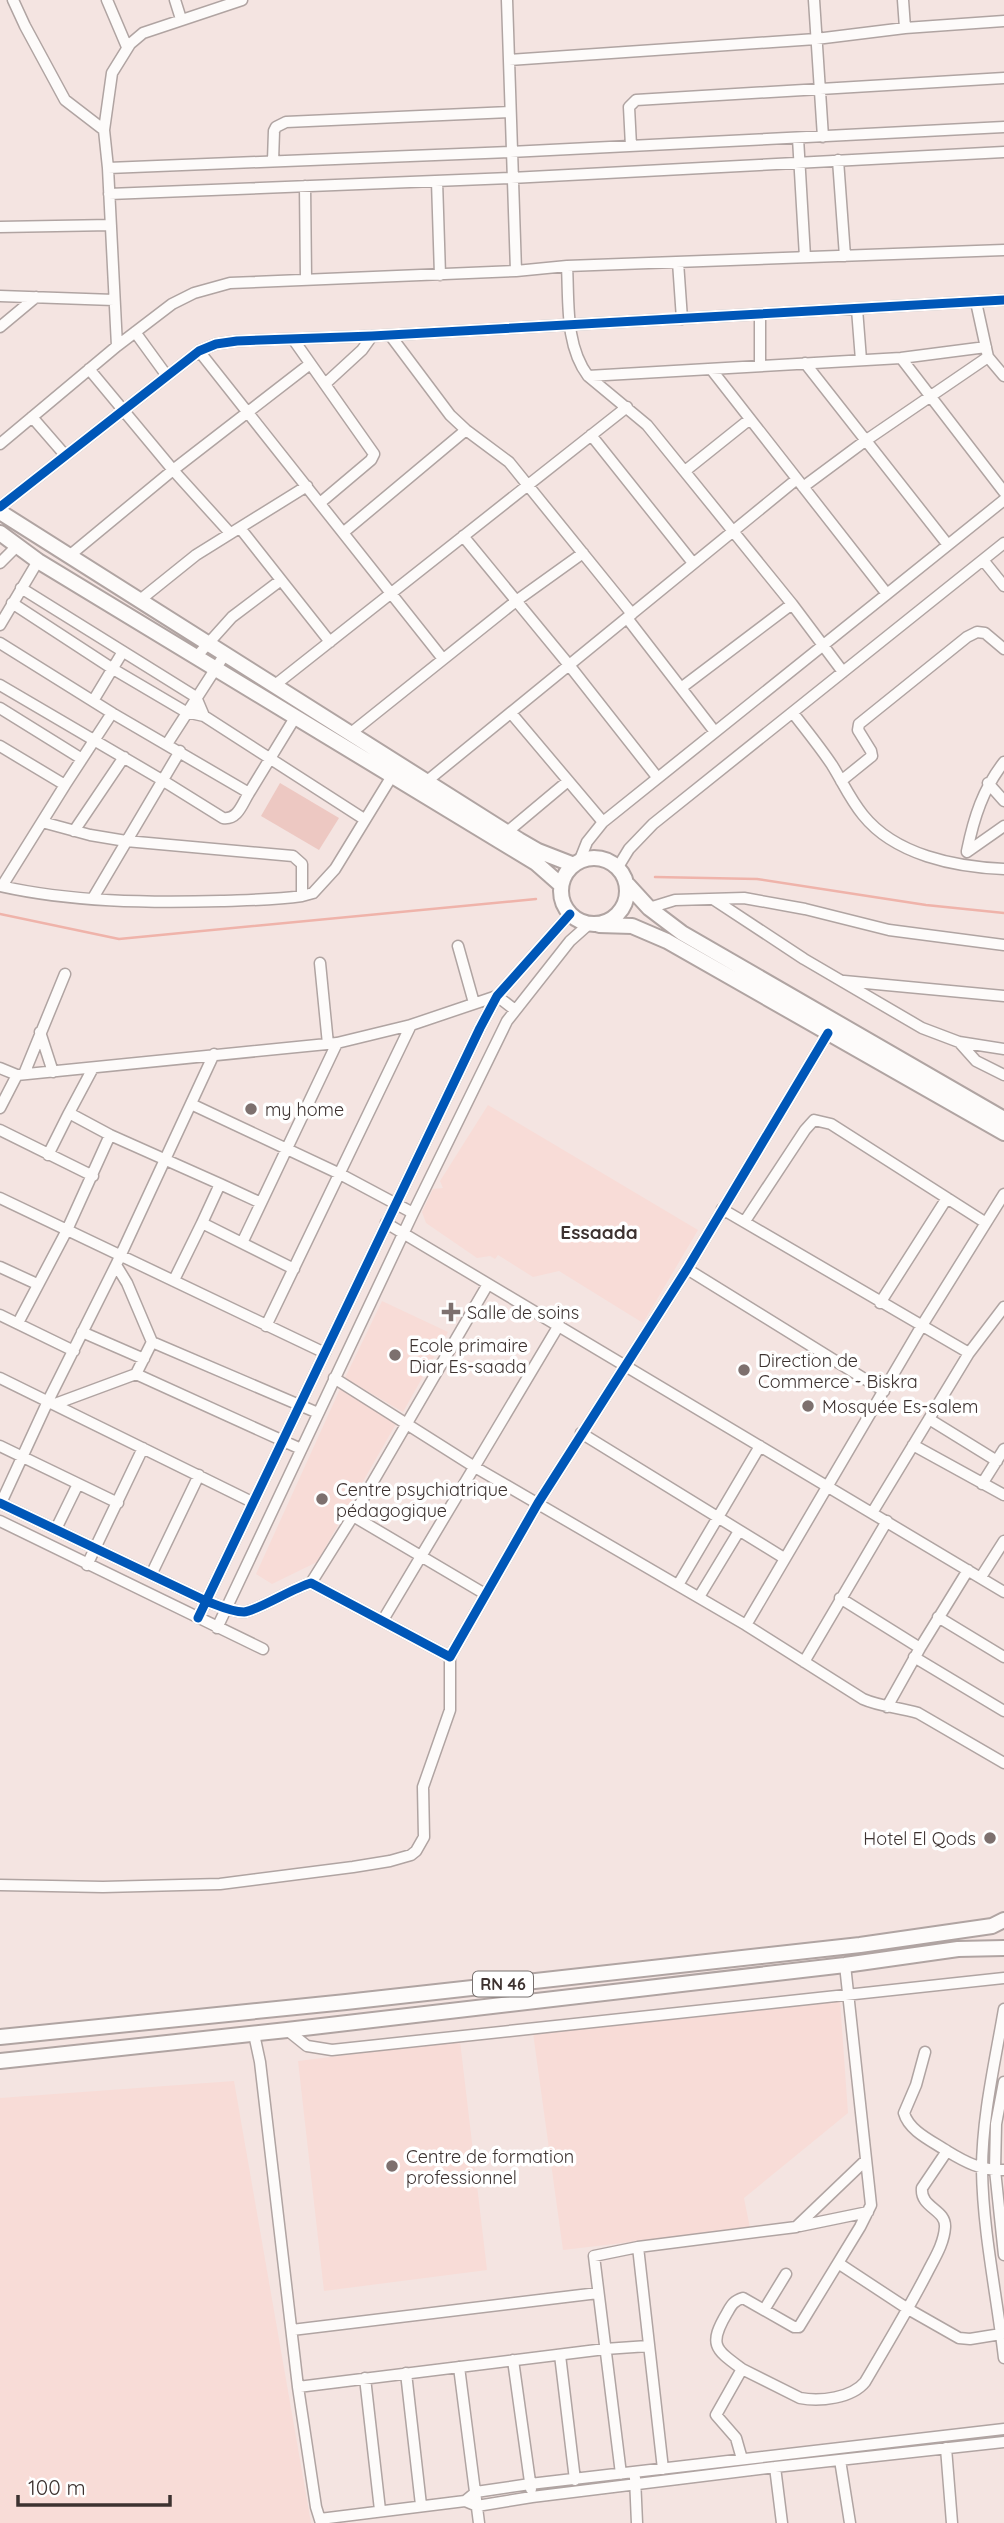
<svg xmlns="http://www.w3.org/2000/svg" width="1004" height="2523" viewBox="0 0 1004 2523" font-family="Quicksand,sans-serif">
	<rect width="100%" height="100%" fill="#f4e4e1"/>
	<path fill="#f8dcd7" d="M488,1105L698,1230L643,1323L559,1271L533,1277L498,1255L495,1259L490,1256L477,1258L426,1223L422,1212L433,1189L443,1188L440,1181Z
		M382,1301L448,1332L403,1412L345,1378Z
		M340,1389L397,1422L317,1562L272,1584L256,1574Z
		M840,2001L848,2113L744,2198L750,2228L563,2250L533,2033Z
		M460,2041L487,2270L324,2291L298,2061Z
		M234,2081L311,2523H0V2098Z"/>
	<path fill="#edc8c2" d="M280,783L339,818L319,850L261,816Z"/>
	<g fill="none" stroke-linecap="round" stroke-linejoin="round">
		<path stroke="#efb3aa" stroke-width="2.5" d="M655,877L757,879L926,905L1004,913
			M0,914L119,939L536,899"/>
		<defs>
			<path id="street" d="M13,0L25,26L65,100L104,130
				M107,0L127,47
				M175,0L181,19
				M507,0L516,271
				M814,0L823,137
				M903,0L905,28
				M509,60L816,39L905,28L1004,21
				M798,138L805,257
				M631,146L629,107L636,100L1004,78
				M838,160L845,256
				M273,161L274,131L276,127L286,122L510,112
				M108,168L510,152L1004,127
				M437,181L440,275
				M305,186L306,279
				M109,194L511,178L1004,152
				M0,227L111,225
				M678,262L682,319
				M567,266C569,303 565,345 588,376L647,425L792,604L843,672
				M0,296L114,300
				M857,309L861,360
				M760,314V365
				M0,327L36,297
				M135,332L167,376
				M390,335L450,415L466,430L509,462L632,614
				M293,339L374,454L371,460L320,503
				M117,346L108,168L104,130L112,73L130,44L143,33L242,0
				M199,351L443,659
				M988,357L1004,376
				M901,358L1004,492
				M805,363L948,545
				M89,369L173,470L230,533
				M711,369L887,594
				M588,376L901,358L986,347
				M325,384L362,350L372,336
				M32,417L65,455
				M591,435L693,563
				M0,444L117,346L172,304L194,293L230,283L516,271L567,266L1004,250
				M685,471L750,419
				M803,487L865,441L988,357L976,302
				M0,507L199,351L216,344L237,341L372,336L1004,300
				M240,528L330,642
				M344,532L466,430
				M463,536L569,665L657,777
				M69,556L173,470L310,364
				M983,560L1004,586
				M0,563L17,546
				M21,588L196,697L204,716
				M140,600L196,555L307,486
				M12,603L113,669L186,712L204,716L364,819
				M627,618L681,688L792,604
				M0,625L38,561
				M0,643L112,713L249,793L296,716
				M197,656L232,617L281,580
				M0,685L162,780L223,818C238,820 242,804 249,793
				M275,685L627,407
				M681,688L715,732
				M93,701L122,653
				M0,708L82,759
				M511,713L603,822
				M793,713C806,730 820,747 832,765C842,781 850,799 863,815C895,855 955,867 1004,869
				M351,733L516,601L583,553
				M167,744L225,654
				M0,746L65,785L112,713
				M427,781L797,479
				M841,781L872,756L871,751L858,730L859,724L967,637L977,632L985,633L1004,649
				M988,783L1004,801
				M42,822L90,835L126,841L293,856L302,864V896
				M74,831L124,757
				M506,833L568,781
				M967,851C974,817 983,789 1004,762
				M967,852L1004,826
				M579,862L587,842L603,822L1004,500
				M618,867L629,849L653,824L1004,543
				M0,886C71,902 148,903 221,901C248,900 275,900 302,896L313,893L335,869L395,771
				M2,886L65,785
				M93,898L180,751
				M713,899L804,959L922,1028L959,1042L1004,1049
				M649,908L675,900L744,898L805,909L889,930L1004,945
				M458,946L474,1003
				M320,963L328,1044
				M844,981L1004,996
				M40,1032L53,1072
				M959,1042L976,1061L1004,1075
				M0,1068L17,1075L337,1043L411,1025L497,996L515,1010
				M93,1068L69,1113L110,1135L220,1184
				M24,1074L65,974
				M191,1104L340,1174L413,1213
				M0,1108L17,1075
				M0,1130L93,1176
				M48,1155L69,1113
				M0,1198L325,1353
				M261,1203L220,1184L202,1223L294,1269
				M722,1209L969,1353
				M745,1221L805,1130L814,1120L831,1124L986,1223
				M386,1223L1004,1592
				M242,1243L337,1043
				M116,1265L127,1283L152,1342L318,1413
				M0,1267L37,1284
				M687,1269L884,1391
				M174,1280L202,1223
				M880,1303L947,1198
				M0,1315L74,1351
				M18,1323L67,1230L110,1135
				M266,1326L411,1025
				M82,1332L144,1359
				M136,1374L152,1342
				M0,1378L252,1502
				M334,1378L473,1466L746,1625L863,1699C881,1707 899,1707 918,1713L1004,1763
				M55,1404L136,1374L301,1449
				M929,1419L997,1461
				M581,1433L784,1558
				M913,1445L1004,1495
				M0,1446L118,1503
				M982,1484L1004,1449
				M0,1503L206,1601C217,1605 231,1612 244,1612C257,1611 293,1588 311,1583L450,1657L538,1503L687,1269L828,1033
				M1,1503L48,1401L116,1265L214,1054
				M872,1513L969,1353L1004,1307
				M353,1516L485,1594
				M0,1521L263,1649
				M56,1529L78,1484
				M87,1565L143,1448
				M151,1575L199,1475
				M981,1577L1004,1541
				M311,1583L353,1516L488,1284
				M678,1585L760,1446
				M699,1597L739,1531
				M840,1598L920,1648
				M938,1617L1004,1657
				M198,1618L480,1028L497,996L570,914
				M383,1620L559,1325
				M746,1625L921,1327L1004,1194
				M217,1628L413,1213L507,1021L570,941L588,925
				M914,1657L1004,1711
				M804,1662L887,1521
				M887,1707L920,1648L968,1570
				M0,1885L103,1887L220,1884L353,1867L390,1861L411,1855L416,1851L424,1837L423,1787L450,1710V1657
				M1004,2009C995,2062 982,2117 982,2170C983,2233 997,2296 1004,2358
				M287,2030L307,2046L332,2050L1004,1978
				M254,2034L260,2062L298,2387L316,2507L321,2523
				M1004,2082L996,2124L995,2170L1004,2255
				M947,2151C965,2162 982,2171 1004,2170
				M800,2226L868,2212
				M638,2247L663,2469
				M838,2263L908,2309L959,2338L970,2339L1001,2334
				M764,2310L786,2274
				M292,2330L598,2293
				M560,2355L575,2480
				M513,2360L531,2489
				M459,2367L479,2523
				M742,2369L800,2398C820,2402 852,2398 865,2382C886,2346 908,2310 927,2273C934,2259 944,2244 945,2227C946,2209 920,2208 922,2188L947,2151C932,2141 909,2131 904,2113L916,2085L925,2052
				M406,2373L421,2505
				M365,2378L380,2510
				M298,2387L605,2349L648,2346
				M946,2448L952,2523
				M742,2459L736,2438L716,2415L742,2369C715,2349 708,2345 727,2313C731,2306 733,2301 743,2298L794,2327H799L860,2227L871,2205L845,1965
				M840,2460L850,2523
				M775,2467L782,2523
				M621,2474L594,2256L638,2247L796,2227L866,2160
				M635,2478L637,2523
				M465,2501L476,2492L530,2484L1004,2429
				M320,2519L465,2501L477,2506L532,2497L775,2467L1004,2442"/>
			<path id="secondary" d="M0,512L519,840L538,851L574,865
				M0,533L38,561L536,863L561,885
				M561 891a33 33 0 1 1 66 0a33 33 0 1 1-66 0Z
				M628,885L649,908L682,933L1004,1119
				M599,925L632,926L667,941L1004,1133"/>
			<path id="primary" d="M0,2037L346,2002L860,1945L992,1926L1004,1920
				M0,2061L287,2030L845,1965L958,1949L1004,1948"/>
		</defs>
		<use href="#street" stroke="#b0a4a2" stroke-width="13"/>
		<use href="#secondary" stroke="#b0a4a2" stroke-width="18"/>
		<use href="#primary" stroke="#b0a4a2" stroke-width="18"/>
		<use href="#street" stroke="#fdfbfa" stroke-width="10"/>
		<use href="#secondary" stroke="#fdfbfa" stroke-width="14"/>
		<use href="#primary" stroke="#fdfbfa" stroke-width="14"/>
		<defs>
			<path id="cycleway" d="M0,507L199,351L216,344L237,341L372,336L1004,300
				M0,1503L206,1601C217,1605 231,1612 244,1612C257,1611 293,1588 311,1583L450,1657L538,1503L687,1269L828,1033
				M198,1618L480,1028L497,996L570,914"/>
		</defs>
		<use href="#cycleway" stroke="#fff" stroke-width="13"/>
		<use href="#cycleway" stroke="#0057b8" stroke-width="9"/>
	</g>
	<g fill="#7d706e" stroke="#fff" stroke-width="2.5">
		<circle cx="251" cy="1109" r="7"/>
		<path d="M447.5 1301.5h7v7h7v7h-7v7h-7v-7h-7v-7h7z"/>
		<circle cx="395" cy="1355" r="7"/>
		<circle cx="744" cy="1370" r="7"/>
		<circle cx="808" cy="1406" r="7"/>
		<circle cx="322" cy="1499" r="7"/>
		<circle cx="990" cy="1838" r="7"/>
		<circle cx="392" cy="2166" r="7"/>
	</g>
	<g text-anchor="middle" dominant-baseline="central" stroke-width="7" stroke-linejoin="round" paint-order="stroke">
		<rect fill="#fff" stroke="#77706e" stroke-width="2" x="473" y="1971.5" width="60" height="25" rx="5"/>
		<g font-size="16" font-weight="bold" fill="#3d3230">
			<text x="503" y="1984">RN 46</text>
		</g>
		<g font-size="18" fill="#3d3230" stroke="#fff" text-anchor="start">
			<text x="265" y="1109">my home</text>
			<text x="467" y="1312">Salle de soins</text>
			<text x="409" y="1345">Ecole primaire<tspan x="409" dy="21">Diar Es-saada</tspan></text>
			<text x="758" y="1360">Direction de<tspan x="758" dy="21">Commerce - Biskra</tspan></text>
			<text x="822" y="1406">Mosquée Es-salem</text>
			<text x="336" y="1489">Centre psychiatrique<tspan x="336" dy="21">pédagogique</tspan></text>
			<text x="976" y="1838" text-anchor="end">Hotel El Qods</text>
			<text x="406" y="2156">Centre de formation<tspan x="406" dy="21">professionnel</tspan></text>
		</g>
		<g font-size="19" font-weight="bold" fill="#3d3230" stroke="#fff">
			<text x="599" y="1232">Essaada</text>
		</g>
	</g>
	<path d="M18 2495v10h152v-10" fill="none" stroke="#3d3230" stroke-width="3.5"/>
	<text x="28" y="2495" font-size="21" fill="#3d3230" stroke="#ffffff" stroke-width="5" paint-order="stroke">100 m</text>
</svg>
